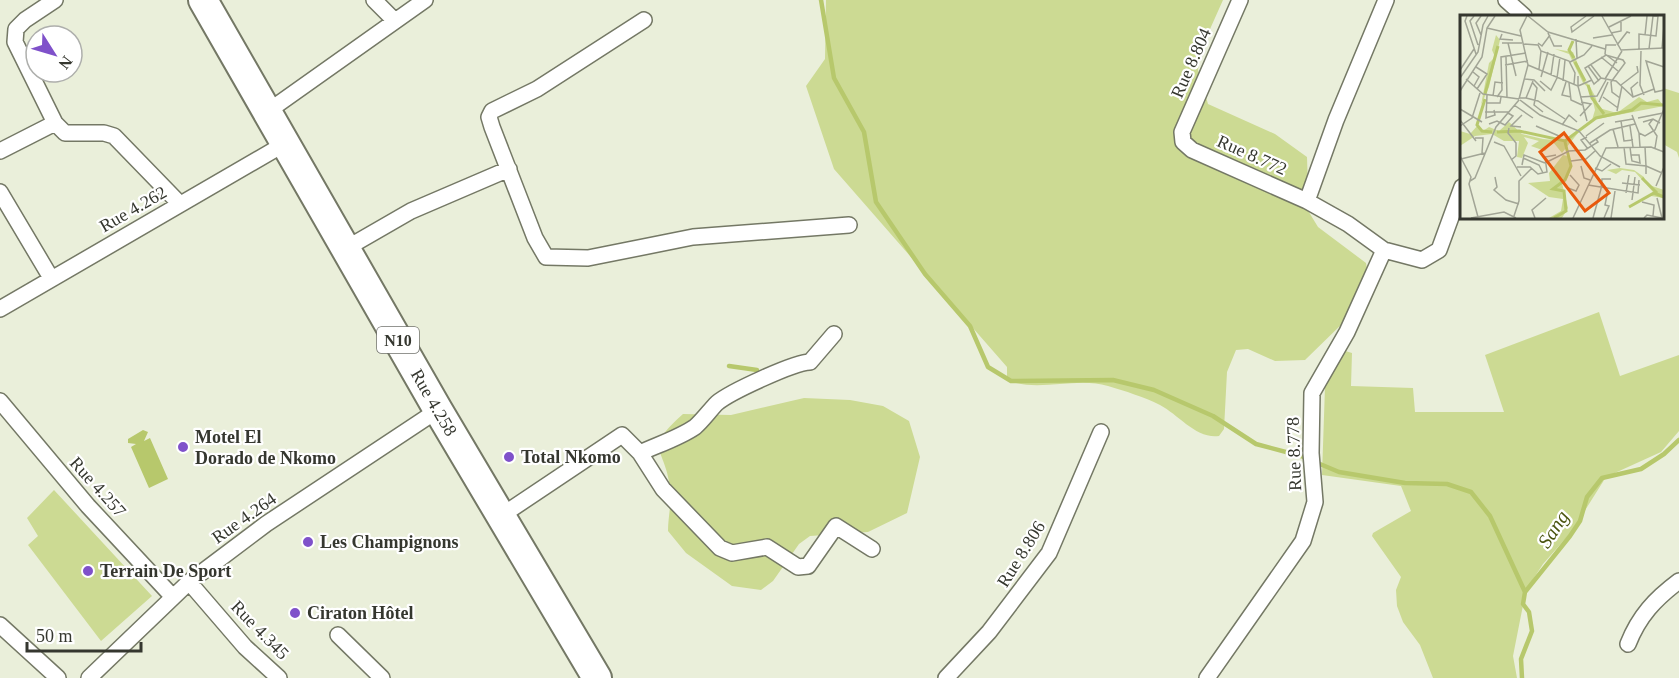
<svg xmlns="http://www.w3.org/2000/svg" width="1679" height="678" viewBox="0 0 1679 678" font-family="Georgia,serif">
	<rect width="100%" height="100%" fill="#eaefda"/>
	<path fill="#ccda93" d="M826,0H1223L1202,47L1198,70L1208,104L1275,134L1307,157L1308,188L1304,204L1318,227L1366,263L1369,281L1345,321L1305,360L1275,361L1248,349L1236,350L1227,372L1224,429L1219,436C1196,439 1179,415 1160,405C1144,397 1125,391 1108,386C1076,376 1038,393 1007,380V367L834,169L806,86L825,59Z
		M1663,88L1679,93V158L1677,152L1663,144Z
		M1599,312L1620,376L1679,355V431L1661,452L1606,477L1572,531L1543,564L1526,590L1513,656L1517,678H1433L1420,645L1403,622L1397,606L1396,590L1401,577L1372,536L1373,533L1411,511L1401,486L1322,475L1325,387L1342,350L1352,353L1351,386L1413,388L1415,412H1504L1485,355Z
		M804,398L850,400L883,406L909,421L920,457L907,513L868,532L810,536L799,544L773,581L761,590L732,586L686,553L668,531C668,517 672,502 670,488C665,445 642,451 683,414L731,415Z
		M54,490L152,596L101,641L28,545L38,536L27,518Z"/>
	<path fill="#b7c86c" d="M143,430L148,432L144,441L150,438L168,479L149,488L131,447L136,444L128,443V439Z"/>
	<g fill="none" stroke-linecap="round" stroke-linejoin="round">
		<path stroke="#b7c86c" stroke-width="4.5" d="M821,0L834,78L864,132L876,202L925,274L970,326L988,367L1011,381L1113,380L1154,390L1213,416L1256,444L1301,456L1339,472L1405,483L1447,484L1471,492L1490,516L1525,592
			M729,366L757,370
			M1522,678L1521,659L1532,631L1529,612L1523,604L1525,592L1570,536L1580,521L1587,497L1602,478L1641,469L1664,454L1679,440"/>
		<defs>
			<path id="street" d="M55,0L25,20L16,29L15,42L55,123L65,133H104L114,136L180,204
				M374,0L395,21
				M1240,0L1182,132L1183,142L1192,150L1307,201
				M1506,0L1524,16
				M644,20L537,89L492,111L489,117L492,127L535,238L546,257L588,258L693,237L849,225
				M267,112L425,0
				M0,151L55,123
				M0,192L51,278
				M345,249L411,211L509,169
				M1384,250L1422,260L1439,250L1462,187
				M0,309L286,143
				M0,401L88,506L172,596
				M640,453C657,445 679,438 695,427C703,420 710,410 717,403C730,392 795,362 810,362L834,334
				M501,516L622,435L640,453L663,489L720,548L732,553L767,547L798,567L808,566L836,526L872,549
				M189,582L245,647L279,678
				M0,625L58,678
				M338,635L382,678
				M1628,644C1639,616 1655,599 1679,581
				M89,678L189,582L266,524L438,410
				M946,678L989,632L1049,553L1101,432
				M1207,678L1303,541L1315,502L1311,453L1312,393L1347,332L1384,250L1348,224L1307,201L1336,120L1386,0"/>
			<g id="highway">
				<path id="s1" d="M203,0L438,410L597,678"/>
			</g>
		</defs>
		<use href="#street" stroke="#747865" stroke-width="18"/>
		<use href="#highway" stroke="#747865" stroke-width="32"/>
		<use href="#street" stroke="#fff" stroke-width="15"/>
		<use href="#highway" stroke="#fff" stroke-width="28"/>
	</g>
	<g fill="#7f51ca" stroke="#fff" stroke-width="2">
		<circle cx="183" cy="447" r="6"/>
		<circle cx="509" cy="457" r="6"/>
		<circle cx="308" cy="542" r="6"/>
		<circle cx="88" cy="571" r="6"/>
		<circle cx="295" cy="613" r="6"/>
	</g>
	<g text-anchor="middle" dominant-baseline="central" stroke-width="4.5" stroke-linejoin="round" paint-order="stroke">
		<rect fill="#fff" stroke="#72736d" stroke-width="1.5" x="377" y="327" width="42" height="26" rx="4.5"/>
		<g font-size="16" font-weight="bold" fill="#35372f">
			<text x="398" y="340">N10</text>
		</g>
		<g font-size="18" fill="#35372f" stroke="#fff">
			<text transform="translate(1191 63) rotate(-66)">Rue 8.804</text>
			<text transform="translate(1252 155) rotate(24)">Rue 8.772</text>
			<text transform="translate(133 209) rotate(-30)">Rue 4.262</text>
			<text stroke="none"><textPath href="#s1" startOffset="464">Rue 4.258</textPath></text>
			<text transform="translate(1294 454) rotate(-92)">Rue 8.778</text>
			<text transform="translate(98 487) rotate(48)">Rue 4.257</text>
			<text transform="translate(244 518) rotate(-35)">Rue 4.264</text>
			<text transform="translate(1021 554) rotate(-58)">Rue 8.806</text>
			<text transform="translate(260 630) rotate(46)">Rue 4.345</text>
		</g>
		<g font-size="18" font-weight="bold" fill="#35372f" stroke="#fff" text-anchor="start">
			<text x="195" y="437">Motel El<tspan x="195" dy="21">Dorado de Nkomo</tspan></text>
			<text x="521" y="457">Total Nkomo</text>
			<text x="320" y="542">Les Champignons</text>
			<text x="100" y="571">Terrain De Sport</text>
			<text x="307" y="613">Ciraton Hôtel</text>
		</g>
		<g font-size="20" font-style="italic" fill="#4a540f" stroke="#fff">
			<text transform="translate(1553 529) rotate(-57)">Sang</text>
		</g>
	</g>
	<g transform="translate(1460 15)">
		<rect width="204" height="204" fill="#eaefda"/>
		<path d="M36,20L40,25L29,72L21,90L29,48L35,42L32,35ZM95,34L113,37L124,65L129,70L135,81L139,93L157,98L179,82L187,87L198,84L204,91L132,105L135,95L130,74L123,68L109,39ZM49,107L62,119L83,124L105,126L118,118L102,138L93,127L85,136L71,131L79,126L64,122L68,128L62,143L57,142L59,126H44L32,119L15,121L0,131V116L10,119L18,110L23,116L29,112L39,116ZM103,140L108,141L111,150L108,162L102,168L108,193L102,203H89L101,196L103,184L89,182L68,168L90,166L89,158ZM160,153L174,155L184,162L186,169L204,175V183L191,181L193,177L175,157L162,155L156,159L147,155Z" fill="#ccda93"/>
		<path fill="none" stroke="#b7c86c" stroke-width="3" d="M113,26L109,35L114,43M115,47L125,66M128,70L132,83L144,99M25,79L38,31M25,84L17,110L22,116L32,117M37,117L59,116L105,126L136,103L172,95L181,88L203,90M182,163L197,178M169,192L194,178L204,182M94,203L106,196L104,176L93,174L105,165L111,151L105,127"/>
		<path fill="none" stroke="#a2a596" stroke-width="1.5" d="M7,1L5,6L16,39M14,1L10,6L18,30M68,1L88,17L145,34M126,1L111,12L112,17L134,1M142,1L161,35L204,33M149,12L171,1M27,13L61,21M88,18L94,31H102M151,18L161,16V7M42,19L40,24L53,25M21,20L16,8L21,1M185,20L187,1M133,23L152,20M116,24L117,43M42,28H62M48,28L56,61M78,28L82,31L90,20M63,29L78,30L81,36L109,46L115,58L114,69M156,30H146L145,39L157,48M157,30L167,17L170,18M202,33L204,11M189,34L193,1M179,35V19L196,21L198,1H193M181,36L180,70L184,80M46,42L47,83M141,42L158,56M110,47L124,40L132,31M45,50L68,46M68,50L118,71L127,106M131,50L141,63L156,66L173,82M128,51L139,66M16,52L27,59L17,74M204,52L186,46L195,77L204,75M79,54L81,36M0,55L14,34M13,57L19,62L14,71M91,60L94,39M118,61V71L132,65M81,62L88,37M0,63L18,37L23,10L28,1M97,63L100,42M141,63L134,69L125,53L146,40L163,45L165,48L151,67L152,77L160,83M6,64L23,79L59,84M65,64L74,65L85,76M145,64L162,36M80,66L91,75L97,63M103,66L105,45M72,67L77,73L74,90L83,97M106,67L102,80L111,82M178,67L171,73L173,82L194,74M109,68L111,85L122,90M161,70L178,57L177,51M0,76L22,42L27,13L35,1M27,80L26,103L35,100L34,95M33,81L35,67L43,68M37,82L42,75L41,42L66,38M120,82L137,81L146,65M143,82L158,93M60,83H66L73,66M66,83L78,86L105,104M59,84L68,50L60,15L67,1M60,85L80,100L119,116L140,141L160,152M139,87L148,67M26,88H40L41,82M54,90L73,103M0,94L22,107M157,96L162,71M25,97H49M172,100L179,118M120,101L131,89L121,87M178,103L203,98M193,104L189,109L197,121L195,133M0,105L16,126M161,106L164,126L173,125M155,107L173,104M183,107L193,104L200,108M29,109L37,106L45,110L53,101L48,98M102,110L109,100L117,107M0,111L12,103L20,78M76,111L99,121M170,111L173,132M61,112L51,111L62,100M49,113L48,118L56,128V141L51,145M153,114L158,132M126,121L144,108M127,122L121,125L128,134M15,123H23L22,138M34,127L44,131L61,161M130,128L150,115L175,109M164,132L166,149L186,151V159M170,132L171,140L172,146L180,148L179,140H171M180,132L179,118L185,121L195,115L204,94M185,132L186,151L202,158M0,141L11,162L9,169L18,202M63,143L79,150L83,158M1,144L25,138M111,146L126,144L135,136M85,148L109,136L125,135L138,127L136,124M62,150L64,140L85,148M121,151L124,163L130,165M57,152H70L78,159L87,157L85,142L96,140M135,153L142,156L151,149M35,162L37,172L34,175L46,185L59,189M10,166L15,163L36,112L59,85M162,168L180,170M128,170L178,178L179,165M196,171L204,152M108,173L116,176L119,170L110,160M141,174L142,164H151M166,178L169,160M197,183L202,203M172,185L175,162M182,187L194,190L193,201M54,201L59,186V166L72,153M11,203L44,197L56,203M75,203L72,195L86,183M113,203L146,133L191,132L204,137M133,203L141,174M144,203L149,191L145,190L148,175M151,203L155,176M184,203L187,200L202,203"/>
		<path fill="#e8590c" fill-opacity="0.15" stroke="#e8590c" stroke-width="3" d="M104,118L149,178L125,196L80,137Z"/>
		<rect width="204" height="204" fill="none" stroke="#35372f" stroke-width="3"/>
	</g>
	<g transform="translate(54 54) rotate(127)"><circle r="28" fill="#ffffff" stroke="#aeafac" stroke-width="1.5"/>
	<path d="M0-4.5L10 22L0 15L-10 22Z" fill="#7f51ca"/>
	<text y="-9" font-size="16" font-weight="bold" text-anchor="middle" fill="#35372f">N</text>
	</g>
	<path d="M27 642v9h114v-9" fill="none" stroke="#35372f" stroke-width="3"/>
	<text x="36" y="642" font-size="18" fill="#35372f" stroke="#ffffff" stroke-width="4.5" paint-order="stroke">50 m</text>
</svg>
